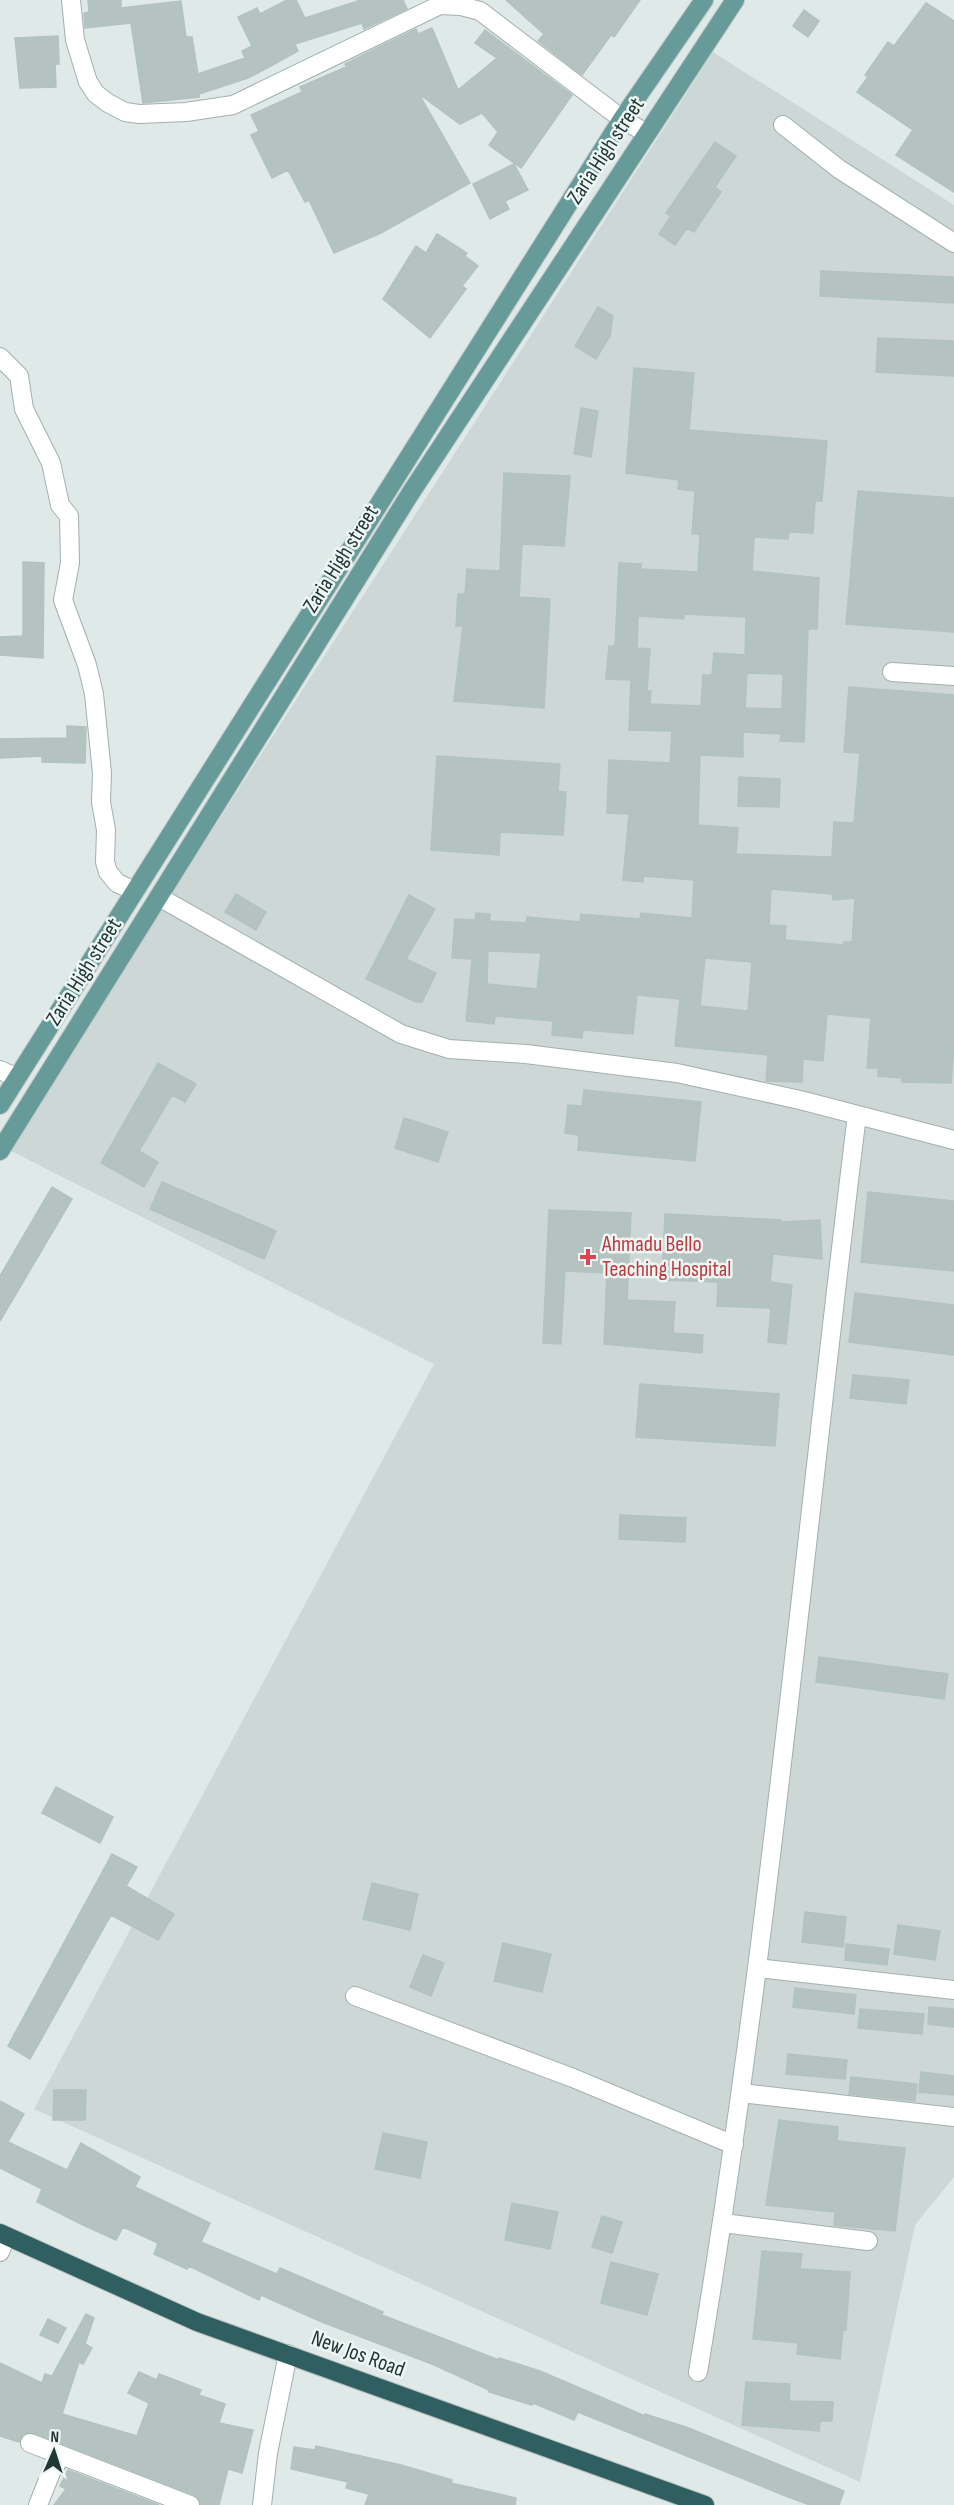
<svg xmlns="http://www.w3.org/2000/svg" width="954" height="2505" viewBox="0 0 954 2505" font-family="'Sofia Sans Condensed',sans-serif">
	<rect width="100%" height="100%" fill="#dfe9e7"/>
	<path fill="#cdd8d6" d="M713,52L954,205V2177L915,2225L860,2482L34,2109L434,1364L7,1149Z"/>
	<path fill="#b4c3c0" stroke="#b2c2bf" stroke-width="1.5" fill-rule="evenodd" d="M88,0H121V8L181,1L186,37H192L198,74L245,58L242,51L252,46L238,17L257,8L260,14L287,0H296L305,18L361,0H403L407,9L364,29L362,23L295,44L298,51L269,67L248,78L199,94V97L143,103L131,23L85,28L84,13L89,12Z
		M506,0H640L614,37L611,35L582,75L538,41L544,34Z
		M926,3L954,21V192L896,155L913,130L857,92L868,77L865,75L888,42L894,46Z
		M804,10L819,21L808,37L793,26Z
		M432,28L458,90L497,58L475,43L485,30L572,95L521,168L489,145L498,132L482,113L460,124L419,94L470,183L381,233L334,253L309,200L305,202L288,170L272,178L251,135L259,131L251,115L302,92L300,87L346,67L345,64L373,50L416,29L418,34Z
		M58,36L59,64H55L56,87L20,88L15,38Z
		M715,142L736,156L715,187L721,192L694,232L687,228L675,245L659,234L671,216L666,213Z
		M514,164L528,190L505,201L509,209L490,219L473,184Z
		M437,234L467,253L465,256L478,266L462,286L466,289L430,338L383,299L416,246L426,253Z
		M821,271L954,277V303L820,296Z
		M598,307L613,316L610,336L596,359L575,346Z
		M878,338L954,341V376L876,372Z
		M634,368L694,373L689,430L827,441L822,501H815L813,533L789,532L788,539L754,537L752,571L819,578L817,629H808L804,742L780,741L781,734L743,732V757L700,755L698,825L738,828L736,854L832,857L834,822L854,823L860,753L844,752L849,687L954,695V1044L951,1083L902,1082V1078L878,1076V1068H867L871,1018L827,1014L823,1061L803,1059L802,1082L766,1081L768,1055L675,1046L680,999L637,995L633,1034L583,1030L582,1038L552,1035L553,1021L495,1016L494,1024L466,1021L472,959L452,958L455,919L475,920L476,913L490,914V921L526,923L527,917L580,922L581,914L640,919L641,913L692,918L694,880L643,876V882L623,880L629,814L607,813L609,760L670,763L672,731L629,730L631,680L606,679L609,646H615L619,563L641,564V569L698,572L700,534H692L695,491L678,489L679,480L626,473ZM684,614L746,617L745,655L714,653L712,675H703L701,706L650,704L651,691H647L650,649L637,648L638,616L684,619ZM747,673L783,674L782,709L745,708ZM771,889L832,894L833,900L855,898L852,942H844V945L785,940L786,926L769,925ZM488,951L541,953L537,989L487,984ZM705,958L752,962L748,1011L700,1006Z
		M581,408L598,411L591,457L574,454Z
		M504,473L570,476L564,546L522,544L519,597L550,599L544,708L454,701L463,626H456L458,594H465L467,569L500,571Z
		M858,491L954,498V632L846,624Z
		M23,562L44,563L43,658L0,655V637L23,636Z
		M67,726L86,727L85,763L42,762V756L0,758V739L67,738Z
		M437,756L560,764L558,791L566,792L563,835L500,832L499,855L431,850Z
		M739,777L780,779L779,807L738,806Z
		M236,894L266,912L256,930L225,912Z
		M409,895L435,909L406,959L436,973L422,1002H416L366,979Z
		M158,1063L196,1084L185,1102L172,1095L139,1151L158,1162L144,1187L101,1163Z
		M584,1090L701,1102L695,1161L578,1150L579,1135L565,1133L568,1105L582,1106Z
		M404,1118L448,1132L438,1162L395,1148Z
		M162,1182L276,1231L264,1259L150,1209Z
		M52,1187L72,1199L0,1321V1276Z
		M868,1192L954,1201V1271L861,1262Z
		M549,1210L631,1213L627,1300L675,1302L673,1333L703,1335L702,1353L604,1344L607,1273L565,1271L561,1344L543,1343Z
		M665,1214L781,1220V1222L820,1220L822,1259L773,1254L770,1282L792,1285L786,1344L768,1342L771,1308L717,1306L718,1282L662,1280Z
		M855,1293L954,1305V1355L849,1342Z
		M853,1375L909,1380L906,1404L850,1398Z
		M640,1384L779,1394L775,1446L636,1437Z
		M620,1515L686,1518L685,1542L619,1539Z
		M819,1657L948,1674L944,1699L816,1682Z
		M56,1787L113,1817L100,1843L42,1813Z
		M112,1854L137,1867L126,1886L174,1914L158,1940L111,1915L30,2059L8,2046Z
		M372,1883L418,1894L410,1930L363,1919Z
		M805,1912L846,1917L843,1947L802,1942Z
		M898,1925L940,1931L935,1960L894,1954Z
		M503,1943L551,1954L542,1992L494,1981Z
		M846,1944L889,1949L887,1965L845,1960Z
		M423,1955L444,1963L431,1996L410,1987Z
		M795,1988L856,1995L854,2014L793,2007Z
		M929,2007L954,2009V2027L928,2024Z
		M860,2009L924,2014L922,2034L858,2028Z
		M788,2054L847,2060L845,2079L786,2074Z
		M921,2072L954,2076V2095L919,2092Z
		M851,2077L917,2084L915,2101L849,2094Z
		M54,2090H86L85,2120H53Z
		M0,2101L24,2114L8,2142L67,2170L81,2143L140,2177L135,2187L210,2223L201,2242L277,2274L280,2268L383,2312L382,2315L499,2360V2358L540,2371L645,2416V2414L686,2427L844,2491L839,2505H810L788,2497L578,2412L574,2420L533,2403L532,2405L489,2392V2390L432,2364L322,2322L261,2295L259,2300L189,2266L187,2269L154,2254L158,2243L123,2227L116,2240L81,2224L37,2202L42,2189L0,2168Z
		M779,2120L838,2127L837,2141L905,2148L895,2231L834,2225L835,2212L766,2205Z
		M383,2133L427,2142L420,2178L375,2169Z
		M512,2203L558,2212L550,2249L505,2240Z
		M602,2216L622,2222L612,2253L592,2247Z
		M762,2251L802,2254L800,2269L850,2272L846,2330L843,2329L840,2359L797,2354L798,2343L753,2339Z
		M611,2262L658,2274L647,2315L601,2303Z
		M86,2314L94,2318L85,2344L92,2348L83,2364L79,2362L62,2414L137,2436L149,2403L128,2393L139,2372L157,2380L159,2374L201,2390L199,2395L225,2404L219,2423L253,2430L242,2473L228,2469L219,2505H201L194,2495L34,2433L23,2434L19,2442L0,2436V2363L42,2383L45,2374L52,2376Z
		M48,2319L66,2328L58,2343L40,2335Z
		M746,2382L790,2384L789,2401L833,2402L832,2421H820L819,2431L742,2425Z
		M316,2446L401,2465L452,2480L451,2483L516,2498L515,2505H365L369,2494L346,2488L348,2482L291,2469L294,2447L315,2450Z
		M68,2470L159,2505H54L66,2489L60,2486Z"/>
	<g fill="none" stroke-linecap="round" stroke-linejoin="round">
		<defs>
			<path id="minor" d="M71,0L75,40L88,82L96,94L108,103L125,112L139,114L186,112L233,105L440,5L461,6L480,11L622,119L646,133
				M783,125L839,169L954,243
				M0,357L19,376L24,409L51,463L60,505L69,516L70,563L63,600L87,665L94,694L102,773L101,802L106,830L105,862L108,872L117,883L135,891
				M892,672L954,676
				M159,897L401,1034L449,1049L526,1054L677,1073L800,1100L954,1140
				M0,1070L17,1078
				M758,1968L954,1990
				M355,1996L573,2078L734,2145
				M741,2093L954,2117
				M723,2223L868,2241
				M0,2252L6,2237
				M698,2372C768,1955 805,1534 857,1115
				M30,2443L190,2505
				M38,2505L52,2470L61,2457
				M262,2505L268,2453L288,2354"/>
			<path id="major" d="M0,1105L622,119L704,0
				M0,1151L410,494L735,0"/>
			<path id="highway" d="M0,2233L197,2322L705,2505"/>
		</defs>
		<use href="#minor" stroke="#a2b0ae" stroke-width="20"/>
		<use href="#major" stroke="#bcc3c3" stroke-width="20"/>
		<use href="#highway" stroke="#bcc3c3" stroke-width="20"/>
		<use href="#minor" stroke="#fff" stroke-width="18"/>
		<use href="#major" stroke="#669b9a" stroke-width="18"/>
		<use href="#highway" stroke="#2f5f61" stroke-width="18"/>
	</g>
	<path fill="#e0444e" stroke="#eef6f4" stroke-width="2" d="M585 1248h6v6h6v6h-6v6h-6v-6h-6v-6h6z"/>
	<g text-anchor="middle" dominant-baseline="central" stroke-width="5" stroke-linejoin="round" paint-order="stroke">
		<g font-size="22" fill="#213736" stroke="#eef6f4">
			<text transform="translate(606 151) rotate(-57)">Zaria High street</text>
			<text transform="translate(341 559) rotate(-58)">Zaria High street</text>
			<text transform="translate(84 972) rotate(-58)">Zaria High street</text>
			<text transform="translate(358 2354) rotate(20)">New Jos Road</text>
		</g>
		<g font-size="22" fill="#be3a42" stroke="#eef6f4" text-anchor="start">
			<text x="602" y="1244">Ahmadu Bello<tspan x="602" dy="25">Teaching Hospital</tspan></text>
		</g>
	</g>
	<g transform="translate(54 2451) rotate(3)" stroke="#eef6f4" stroke-width="4.5" paint-order="stroke">
	<path d="M0-4.5L10 22L0 15L-10 22Z" fill="#213736"/>
	<text y="-9" font-size="16" font-weight="bold" text-anchor="middle" fill="#213736">N</text>
	</g>
</svg>
